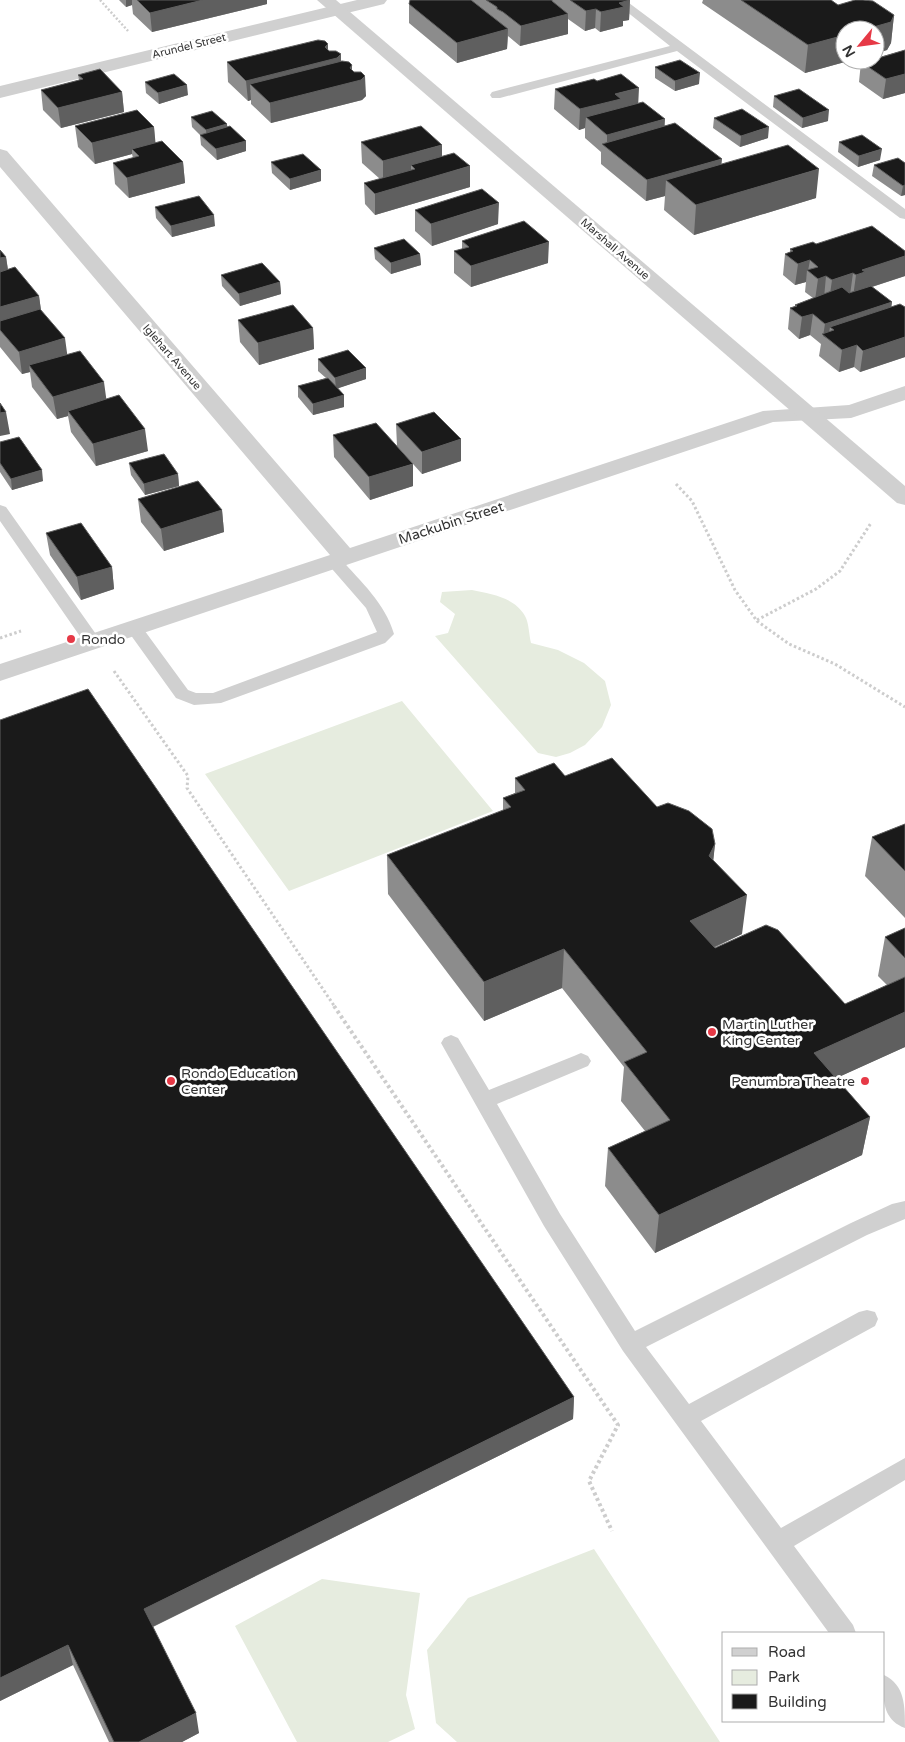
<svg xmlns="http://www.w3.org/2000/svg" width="905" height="1742" viewBox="0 0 905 1742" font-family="'Varela Round',sans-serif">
	<rect width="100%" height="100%" fill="#fff"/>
	<path fill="#e6ecdf" d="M472,590C491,594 514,597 525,616C529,623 529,635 531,643L558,650L584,663L605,681L611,705L602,727L585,745L570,753L556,757L538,753L435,636L448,633L455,614L440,602L442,592Z
		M402,701L493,811L289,891L205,774Z
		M594,1549L720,1742H457L436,1723L427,1650L468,1598Z
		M322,1579L420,1593L406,1695L415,1729L388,1742H297L235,1626Z"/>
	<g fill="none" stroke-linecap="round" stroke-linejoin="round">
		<path stroke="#cdcdcd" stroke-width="2.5" stroke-dasharray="2 2" stroke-linecap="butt" d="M100,0L128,31"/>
		<path stroke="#cdcdcd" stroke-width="3" stroke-dasharray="2.5 2.5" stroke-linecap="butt" d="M676,484L692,501L735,590L757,621L789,644L835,664L905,707
			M757,620L816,589L840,571L871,523
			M0,638L21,631
			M114,671L188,776L187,788L335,1007"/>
		<path stroke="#cdcdcd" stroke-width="4" stroke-dasharray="3 3" stroke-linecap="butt" d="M334,1006L618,1425L589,1481L612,1531"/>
		<path fill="#d0d0d0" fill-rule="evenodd" d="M612,0H625L905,209V219L900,218L677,51L500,98H492L490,95L492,92L670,46Z
			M0,505L6,507L98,637L100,641L98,645L92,646L86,645L0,521Z
			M334,557L340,558C361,582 385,603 394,634L385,643L221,703L194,705L176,698L125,627L127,623L133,622L139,623L188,690L196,693H213L377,632L366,608L326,562L328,558Z
			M451,1035L458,1038L489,1090L574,1056L581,1053L588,1056L591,1061L588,1066L497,1104L560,1214L635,1331L851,1223L892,1204L905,1201V1219L867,1235L646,1347L689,1404L859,1312L867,1310L875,1312L878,1319L875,1326L701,1421L781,1528L905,1458V1480L794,1546L853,1625L856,1633H829L623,1351L544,1226L441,1043L444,1038Z
			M884,1675C905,1685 905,1706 905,1728C881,1719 883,1697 884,1675Z"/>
		<path fill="#d0d0d0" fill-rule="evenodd" d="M357,0H387L384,4L0,98V86Z
			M0,149L7,151L350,548L763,411L849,405L905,386V400L851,418L773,422L0,681V664L330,555L0,167Z"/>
		<path fill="#d0d0d0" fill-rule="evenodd" d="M317,0H336L905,486V505L897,503Z"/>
	</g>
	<path fill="#8c8c8c" d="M119,0H267V4L152,32L133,14L132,5L126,7Z
		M410,0H630L629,20L623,21V26L600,32L595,28L585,31L568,19V34L520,46L508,36L507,49L457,63L409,23V4Z
		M703,0H831L838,5L894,15L891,43L887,50L845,60H852L805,73L702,3Z
		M328,49L329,51L341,54V61L352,65V70L366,96L362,100L271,123L251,104V100L248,101L228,82L227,62Z
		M905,50V93L883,99L859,82L861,62Z
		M655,67L699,84L675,91L655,78Z
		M78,75L122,92L124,112L61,128L43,110L41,90L79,80Z
		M597,81L638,103L665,126L721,164L816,198L694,235L664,210L665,196L646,201L601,164V152L585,138V128L579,130L554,109L555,89Z
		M145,82L188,95L159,104L146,93Z
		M774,96L828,121L802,128L773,107Z
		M191,117L227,124V127L246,141V151L217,160L201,145L200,135L192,127Z
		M714,118L768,138L740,147L713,128Z
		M75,126L154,127L155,143L183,162L185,183L129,198L115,184L113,163L133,158L132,154L95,164L78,147Z
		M361,142L442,157L470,187L375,215L365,204L364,183L380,179L362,163Z
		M839,142L880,160L858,167L838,152Z
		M271,162L321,181L290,190L272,173Z
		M905,163V195L901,196L872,176L874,165Z
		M155,207L215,226L172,237L156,218Z
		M415,210L498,224L432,246L415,231Z
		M462,241L548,263L471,287L454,273V251L462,249Z
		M816,244L905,251V276L872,287L892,302L891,307H905V357L860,372L854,367L839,372L819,356L821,344L810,335L799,339L788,329L790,308L795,306V305L813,298L805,292L806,282L795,285L783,275L785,254L790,252V249Z
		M374,248L420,254L421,265L391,274L375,259Z
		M0,250L6,257L8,269L39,296L41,311L67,354L106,399L148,451L96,466L71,432L68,416L57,419L32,387L30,372L22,374L0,347Z
		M221,275L280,282L281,294L240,306L222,286Z
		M238,320L313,328L314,349L259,365L240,342Z
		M318,359L366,379L338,388L344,395V407L313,415L298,397V386L326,378L318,371Z
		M396,424L461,439V461L422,474L397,446Z
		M333,435L413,486L370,500L334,457Z
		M0,442L43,481L12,490L0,472Z
		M129,463L178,474L179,486L145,495L131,475Z
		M138,499L222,510L224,532L164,551L141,522Z
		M46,533L112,567L114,589L81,600L50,555Z
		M0,720L574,1397L573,1419L153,1627L199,1733L182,1742H109L73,1665L0,1701Z
		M565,776L657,807L715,844L713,860L742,934L714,948L845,1004L887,985L878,976L885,937L905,928V1047L836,1078L870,1117L862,1155L655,1253L605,1186L608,1148L645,1131L621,1101L624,1067L562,988L484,1021L388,894L387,855L503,811V798L515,793V778Z
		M905,824V918L865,876L872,837Z"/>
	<path fill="#5f5f5f" d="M126,0H132V5L126,7Z
		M203,0H267V4L152,32L150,13Z
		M630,0L629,20L623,21V26L600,32L601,12L619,3Z
		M596,9L595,28L585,31L586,11Z
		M568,14V34L520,46L521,26Z
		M894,15L891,43L887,50L875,54V30H863Z
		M508,29L507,49L457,63V43Z
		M845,35V60H852L805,73L808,45Z
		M328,44V60L341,54V75L250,84L251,100L248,101L246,81L325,47Z
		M352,65V82L365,76L366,96L362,100L271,123L270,103L350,68Z
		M700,73L699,84L675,91V81Z
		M905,74V93L883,99L886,79Z
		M187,85L188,95L159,104L158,93Z
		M639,88L638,108L586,117L585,128L579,130L580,109L615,94Z
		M122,92L124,112L61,128L58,108Z
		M829,110L828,121L802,128L803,118Z
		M665,119L664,139L607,148V135Z
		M227,124L228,135L207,141L206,130Z
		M154,127L156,148L132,149V154L95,164L92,143Z
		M769,127L768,138L740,147L741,136Z
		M246,141V151L217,160L216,149Z
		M442,145V165L415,169L411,165V174L383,182V161Z
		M882,149L880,160L858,167L859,156Z
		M722,159L720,180H666L665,196L646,201L647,180Z
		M183,162L185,183L129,198L127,178Z
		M470,166V187L375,215V194Z
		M819,169L816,198L694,235L696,205Z
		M321,170V181L290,190V179Z
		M905,185V195L901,196L903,186Z
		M499,203L498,224L432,246L431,224Z
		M214,215L215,226L172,237L171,226Z
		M549,242L548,263L471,287V266Z
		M420,254L421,265L391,274V263Z
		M905,256V276L862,290L853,297L856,275L862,270Z
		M6,257L9,278L0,280V258Z
		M810,260L808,271L807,270L806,282L795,285L798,264Z
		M853,273L850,295L829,301L832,280Z
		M826,276L824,298L815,300L818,279Z
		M280,282L281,294L240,306L239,294Z
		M39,296L42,317L0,330V307Z
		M892,302L889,323L834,330L830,327L828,339L823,336L825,324Z
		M813,314L810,335L799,339L802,317Z
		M313,328L314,349L259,365L258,343Z
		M905,337V357L860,372L863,351Z
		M65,338L68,360L29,365L30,372L22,374L19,352Z
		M857,345L854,367L839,372L842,350Z
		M366,368V379L336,389L335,378Z
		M104,382L107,404L68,411V416L57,419L53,397Z
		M344,395V407L313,415V404Z
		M6,412L10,434L0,436V413Z
		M145,429L148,451L96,466L93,444Z
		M461,439V461L422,474V452Z
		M413,464V486L370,500L369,477Z
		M42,470L43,481L12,490L11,479Z
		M178,474L179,486L145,495L144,484Z
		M222,510L224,532L164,551L161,529Z
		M112,567L114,589L81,600L77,577Z
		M715,844L711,883L709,856Z
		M747,895L742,934L686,960L690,921Z
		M564,949L562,988L484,1021V982Z
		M905,1012V1047L808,1091L814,1053Z
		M870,1117L862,1155L655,1253L659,1215Z
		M574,1397L573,1419L148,1629L144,1609Z
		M68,1645L73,1665L0,1701V1678Z
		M196,1713L199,1733L182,1742H139Z"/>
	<path fill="#1a1a1a" stroke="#5f5f5f" d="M137,0H203L150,13Z
		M410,0H471L508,29L457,43L409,4Z
		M486,0H552V1L568,14L521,26L503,12L497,9V7Z
		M570,0H630L619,3L624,7L601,12L596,9L586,11Z
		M741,0H831L838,5L855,0H863L873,1L894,15L891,22L863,30H845V35L808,45Z
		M318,40L325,41L328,44L325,47L329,51H336L341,54L337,58L246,81L227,62Z
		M905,50V74L886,79L861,62L870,60H875V59Z
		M680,60L700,73L675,81L655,67Z
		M342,61L349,62L352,65L350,68L354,72H361L365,76L361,80L270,103L250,84Z
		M100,69L122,92L58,108L41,90L83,79L78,75Z
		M174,74L187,85L158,93L145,82Z
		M621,74L639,88L615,94L621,99L580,109L555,89L594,79L597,81Z
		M799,89L829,110L803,118L774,96Z
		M643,102L665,119L607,135L586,117Z
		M742,109L769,127L741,136L714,118Z
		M137,110L154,127L92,143L75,126Z
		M212,111L227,124L206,130L191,117Z
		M675,123L722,159L647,180L602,144Z
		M230,126L246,141L216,149L200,135Z
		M421,126L442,145L383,161L361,142Z
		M862,135L882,149L859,156L839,142Z
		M162,141L183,162L127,178L113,163L139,156L132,149Z
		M788,145L819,169L696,205L666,180Z
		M454,153L470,166L375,194L364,183L415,169L411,165Z
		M303,154L321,170L290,179L271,162Z
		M898,158L905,163V185L903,186L874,165Z
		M482,189L499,203L431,224L415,210Z
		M199,196L214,215L171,226L155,207Z
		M524,221L549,242L471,266L454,251L469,247L462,241Z
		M872,226L905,251V256L862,270L865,272L856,275L853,273L832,280L826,276L818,279L807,270L818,267L810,260L798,264L785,254L793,251L790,249L813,242L816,244Z
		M404,239L420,254L391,263L374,248Z
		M0,250L6,257L0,258Z
		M262,263L280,282L239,294L221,275Z
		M15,267L39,296L0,307V272Z
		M871,286L892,302L825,324L813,314L802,317L790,308L797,306L795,305L842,287L849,293Z
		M900,304L905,307V337L863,351L857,345L842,350L822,334L834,330L830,327Z
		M293,305L313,328L258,343L238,320Z
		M40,309L65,338L19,352L0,330V321Z
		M348,350L366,368L335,378L318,359Z
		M80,351L104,382L53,397L29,365Z
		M328,378L344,395L313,404L298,386Z
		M119,395L145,429L93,444L68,411Z
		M0,403L6,412L0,413Z
		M434,412L461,439L422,452L396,424Z
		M376,423L413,464L369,477L333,435Z
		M19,437L42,470L11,479L0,463V442Z
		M164,454L178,474L144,484L129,463Z
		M198,481L222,510L161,529L138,499Z
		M81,523L112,567L77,577L46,533Z
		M88,689L574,1397L144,1609L196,1713L139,1742H114L68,1645L0,1678V720Z
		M612,758L657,807L668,803L689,811L712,829L715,844L709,856L747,895L690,921L715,948L766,925L778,930L845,1004L905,977V1012L814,1053L870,1117L659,1215L608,1148L670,1120L624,1062L647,1052L564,949L484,982L387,855L511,807L503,798L525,790L515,778L554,763L565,776Z
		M905,824V871L872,837Z
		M905,928V958L885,937Z"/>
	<g fill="#e63946" stroke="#fff" stroke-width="2">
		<circle cx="71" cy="639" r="5"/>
		<circle cx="712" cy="1032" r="5"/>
		<circle cx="171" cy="1081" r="5"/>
		<circle cx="865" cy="1081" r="5"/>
	</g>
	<g text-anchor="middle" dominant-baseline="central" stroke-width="5" stroke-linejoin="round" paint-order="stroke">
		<g font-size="11" fill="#333" stroke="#fff">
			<text transform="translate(189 46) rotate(-14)">Arundel Street</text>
			<text transform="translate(615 249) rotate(41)">Marshall Avenue</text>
			<text transform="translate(172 357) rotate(49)">Iglehart Avenue</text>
		</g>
		<g font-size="14" fill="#333" stroke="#fff">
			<text transform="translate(451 523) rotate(-18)">Mackubin Street</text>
		</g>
		<g font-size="14" fill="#333" stroke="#fff" text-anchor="start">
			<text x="81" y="639">Rondo</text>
			<text x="722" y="1024">Martin Luther<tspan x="722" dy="16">King Center</tspan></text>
			<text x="181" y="1073">Rondo Education<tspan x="181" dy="16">Center</tspan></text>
			<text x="855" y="1081" text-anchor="end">Penumbra Theatre</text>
		</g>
	</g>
	<rect x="722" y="1632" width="162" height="90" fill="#ffffff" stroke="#adadad"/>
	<rect x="732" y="1648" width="25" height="8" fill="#d0d0d0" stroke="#adadad"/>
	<text x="768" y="1657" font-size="15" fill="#333333">Road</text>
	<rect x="732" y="1670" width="25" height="15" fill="#e6ecdf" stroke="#adadad"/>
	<text x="768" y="1682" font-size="15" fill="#333333">Park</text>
	<rect x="732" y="1694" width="25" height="15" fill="#1a1a1a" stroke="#adadad"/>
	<text x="768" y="1707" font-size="15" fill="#333333">Building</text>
	<g transform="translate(860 45) rotate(241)"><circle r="24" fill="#ffffff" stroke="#adadad"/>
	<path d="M0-4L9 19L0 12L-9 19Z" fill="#e63946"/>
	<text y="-8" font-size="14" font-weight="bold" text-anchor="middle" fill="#333333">N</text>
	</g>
</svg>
